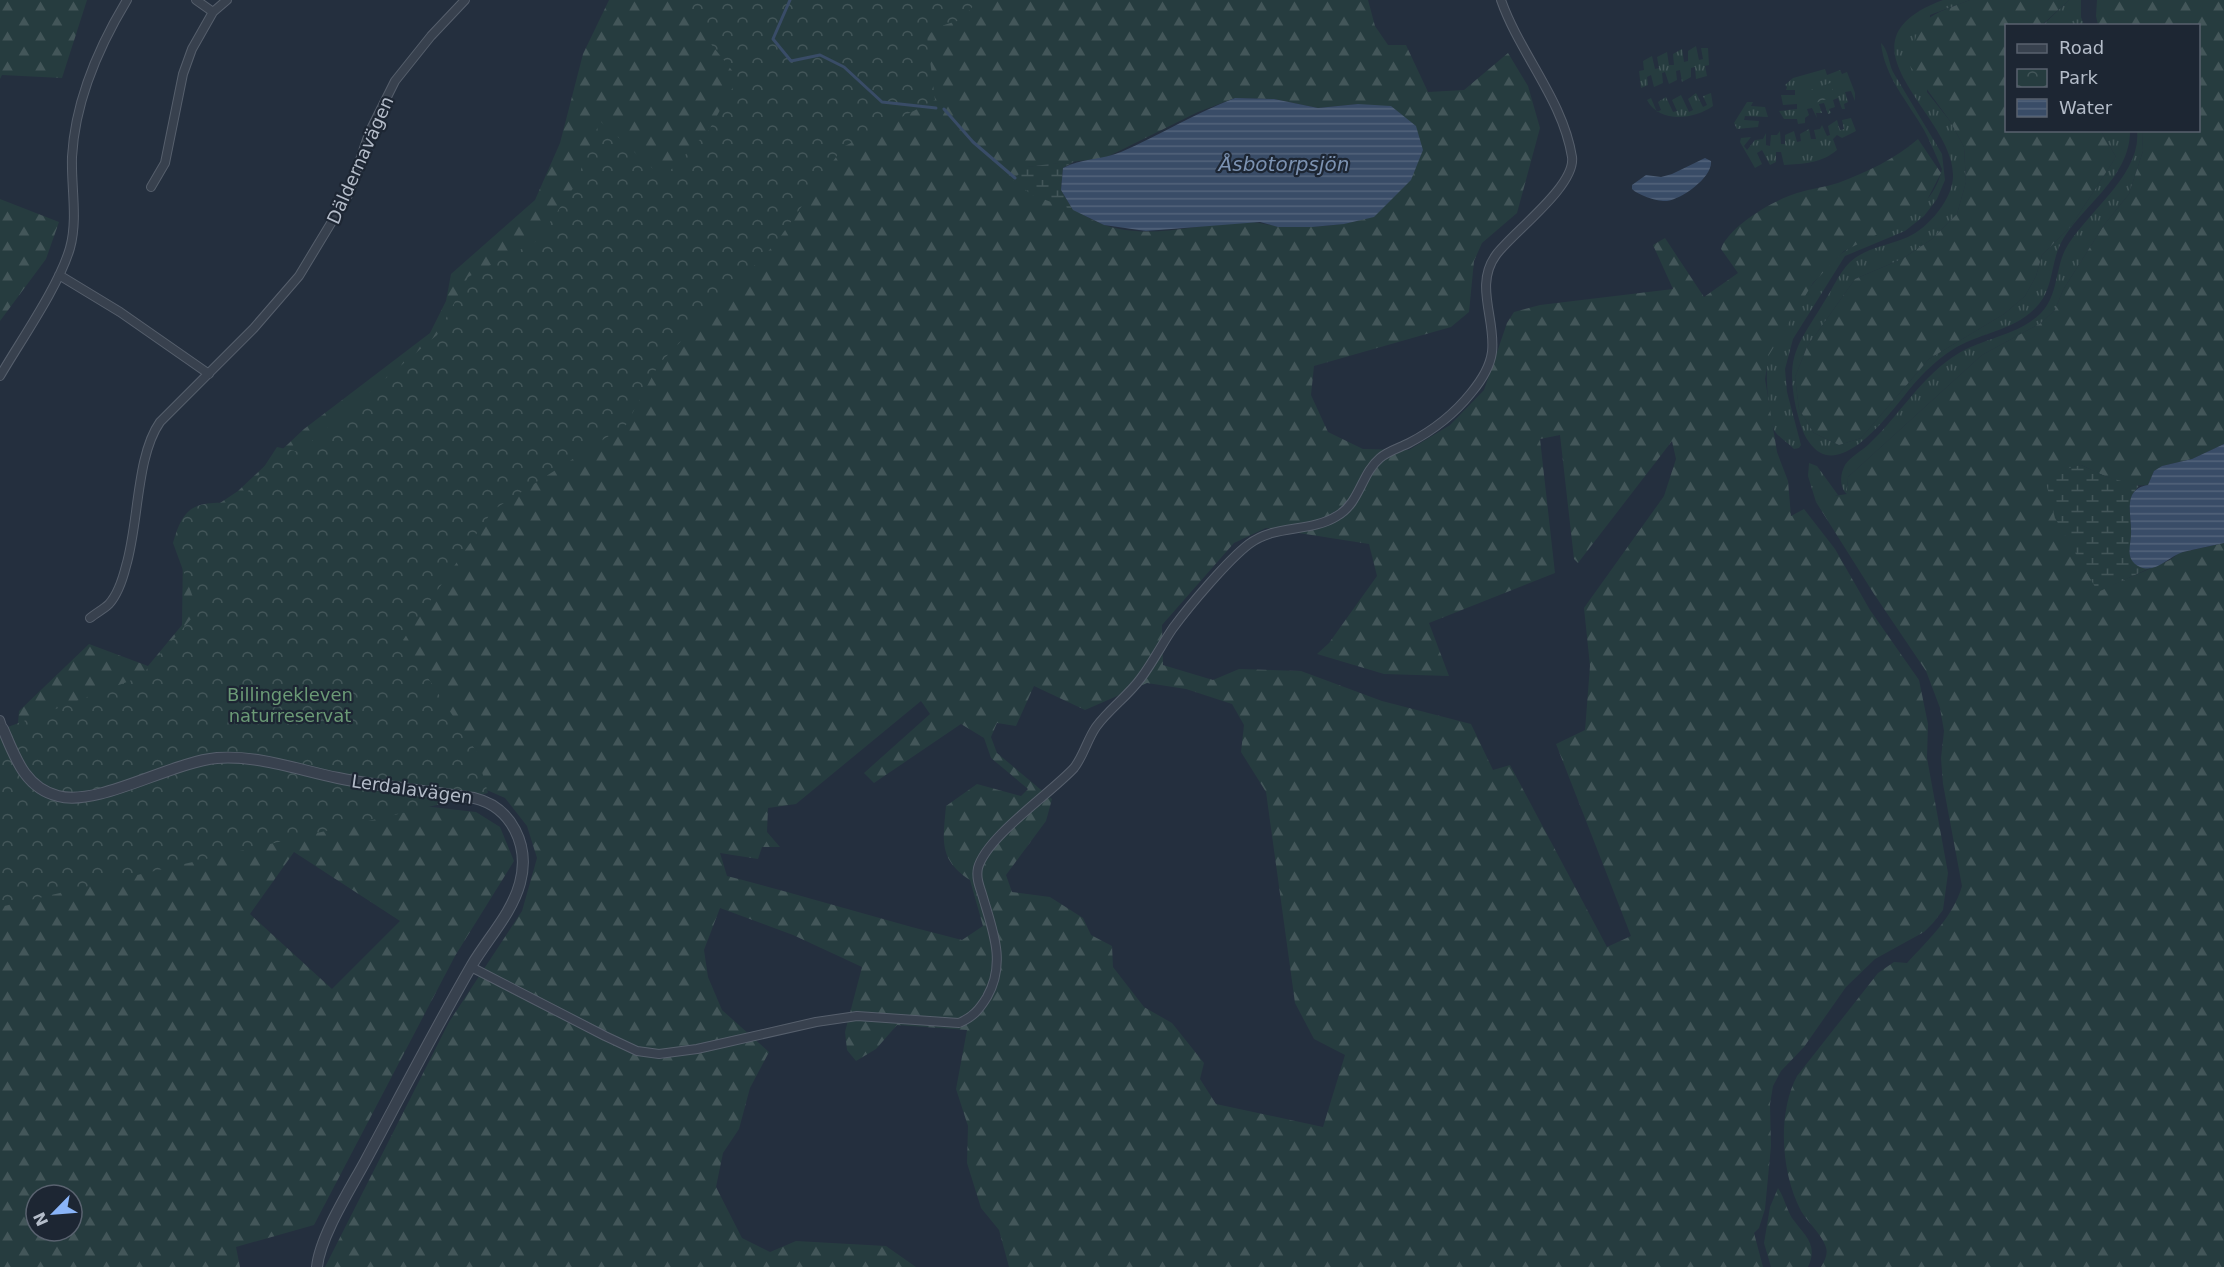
<svg xmlns="http://www.w3.org/2000/svg" width="2224" height="1267" viewBox="0 0 2224 1267" font-family="'DejaVu Sans',sans-serif">
	<defs>
		<pattern id="grass-tufts" width="24" height="20" patternUnits="userSpaceOnUse" patternTransform="scale(1.5)"><rect width="24" height="20" fill="#263c3f"/><path d="M3 7l-1-3M5 7V3M7 7l1-3M15 17l-1-3M17 17v-4M19 17l1-3" fill="none" stroke="#435659"/></pattern>
		<pattern id="forest-firs" width="22" height="20" patternUnits="userSpaceOnUse" patternTransform="scale(1.5)"><rect width="22" height="20" fill="#263c3f"/><path d="M5 1l3.5 6h-7zM16 11l3.5 6h-7z" fill="#435659"/></pattern>
		<pattern id="wetland-marsh" width="20" height="14" patternUnits="userSpaceOnUse" patternTransform="scale(1.5)"><rect width="20" height="14" fill="#263c3f"/><path d="M1 5h8M5 5V1M11 12h8M15 12V8" fill="none" stroke="#435659"/></pattern>
		<pattern id="park-crowns" width="20" height="18" patternUnits="userSpaceOnUse" patternTransform="scale(1.5)"><rect width="20" height="18" fill="#263c3f"/><path d="M2 6a3 3 0 1 1 6 0M12 15a3 3 0 1 1 6 0" fill="none" stroke="#435659"/></pattern>
		<pattern id="water-rules" width="6" height="5" patternUnits="userSpaceOnUse" patternTransform="scale(1.5)"><rect width="6" height="5" fill="#394c67"/><path d="M0 2.5h6" fill="none" stroke="#53647b"/></pattern>
	</defs>
	<rect width="100%" height="100%" fill="#242f3e"/>
	<path fill="url(#grass-tufts)" d="M1943,0H1970L1930,15L1927,92L1950,121L1964,147L1966,182L1957,214L1932,239L1902,259L1855,279L1807,347L1795,377L1799,409L1814,433L1839,445L1861,438L1929,359L2004,314L2025,296L2036,276L2042,255L2071,226L2116,157L2101,131H2130C2130,179 2080,206 2060,245C2051,264 2053,287 2039,304C2017,331 1979,332 1952,350C1937,360 1924,372 1913,385C1895,406 1840,487 1809,442C1802,433 1799,419 1796,408C1785,355 1798,345 1824,302C1833,288 1839,273 1850,262C1867,247 1888,246 1908,237C1928,228 1953,199 1953,176C1955,115 1827,43 1943,0Z
		M2069,0H2081V17L2084,25L2042,26Z
		M1881,43C1888,49 1889,64 1893,72L1942,154L1945,180L1937,199L1924,216L1905,231L1845,256L1793,339L1785,369L1787,392L1801,445L1799,448L1794,449C1788,443 1777,436 1774,430C1768,413 1765,374 1768,357C1774,331 1823,266 1845,251C1882,227 1931,218 1942,169C1936,156 1931,143 1924,130C1908,102 1884,76 1881,43Z
		M1696,46L1699,60L1703,59L1701,48H1708L1709,65L1705,66L1707,76L1696,79L1695,67L1691,68V77L1682,82L1680,70L1676,71L1677,80L1669,84L1665,72L1662,73L1663,83L1654,87L1651,75L1647,77L1648,85L1641,88L1639,71L1644,70L1643,61L1652,56L1655,69L1659,68L1657,57L1667,52L1669,65H1674L1673,54L1682,49L1684,62L1688,61V51Z
		M1825,69L1827,75L1840,70L1842,74L1847,72L1855,93V101L1851,91L1845,92L1848,102L1844,104L1845,109H1842L1838,98L1833,100L1835,107L1829,109L1831,113L1828,114L1824,103L1819,104L1822,113H1816L1817,118L1812,108L1807,109L1809,115L1805,118V123L1798,124L1797,119H1784L1779,111L1797,109V104L1783,105L1781,95H1795V90H1786L1787,87L1785,85L1793,78Z
		M1696,93L1703,107L1707,105L1703,96L1711,93L1713,106C1693,120 1659,123 1647,100L1651,98L1657,112L1661,110L1658,102L1666,97L1673,112L1677,111L1672,100L1681,95L1689,112L1693,110L1688,99Z
		M1747,102H1753L1751,106L1765,107L1768,117L1745,116L1744,120L1759,121L1758,127L1737,129L1734,123Z
		M1851,118L1856,131L1842,138L1837,135L1833,139L1837,150C1822,163 1803,164 1784,165L1781,152H1776V162L1770,165L1762,150L1757,153L1762,164L1755,168L1740,142L1741,138L1751,137L1744,146L1747,150L1755,140L1763,139L1766,133V145L1770,146L1771,135H1777L1780,131L1781,144H1785V135L1794,131L1797,142L1801,141L1800,134L1809,129L1811,139H1816L1814,130L1820,129L1822,125L1827,136L1830,135L1828,126L1837,120L1840,130L1844,129L1842,120Z
		M2137,131H2142L2143,151L2129,194L2104,225L2063,290L2055,310L2041,323L1982,355L1848,477L1847,494C1839,487 1840,474 1845,465C1851,456 1862,451 1869,444C1901,414 1921,376 1959,353C1985,338 2019,335 2041,313C2058,295 2055,271 2065,250C2084,214 2142,175 2137,131Z
		M1809,463L1817,466L1838,495L1816,502L1808,476Z"/>
	<path fill="url(#forest-firs)" fill-rule="evenodd" d="M0,0H87L62,78L2,75L0,79Z
		M609,0H1368L1375,26L1388,45H1406L1428,92L1464,90L1508,53L1528,86L1540,128L1517,213L1482,243L1474,261L1469,312L1451,327L1314,366L1311,395L1328,432L1363,449L1409,450L1450,425L1484,390L1507,323L1514,312L1540,305L1673,289L1653,245L1665,238L1704,297L1738,273L1721,249C1729,226 1774,200 1797,193C1810,189 1825,187 1838,183C1867,172 1895,159 1918,139L1941,173L1924,206L1898,224L1844,251L1813,283L1769,355L1765,379L1777,452L1788,481L1791,516L1804,509L1835,549L1870,610L1919,680L1928,724L1927,758L1948,873L1943,910L1933,923L1924,932L1875,959L1846,987L1804,1047L1781,1071L1773,1086L1770,1104L1771,1146L1765,1209L1759,1228L1754,1233L1763,1267H1009L999,1230L981,1208L967,1163L968,1126L956,1089L967,1030L897,1025L876,1049L856,1061L847,1050L845,1032L862,967L793,935L720,908L704,950L708,977L722,1010L769,1052L750,1088L739,1129L723,1153L716,1187L742,1238L770,1252L796,1241L886,1246L916,1267H325L449,1022L522,911L537,858L527,826L505,798L455,776L16,745L19,711L89,644L148,666L182,625L183,550L190,523L238,491L304,429L430,333L446,301L451,274L535,200L560,143L583,54ZM1235,98L1274,99L1318,108L1358,104L1378,211C1366,226 1298,229 1278,226C1265,225 1255,221 1242,222C1197,224 1146,241 1102,224C1071,212 1050,188 1027,167L1105,158L1198,112ZM1560,435L1574,559L1578,563L1672,441L1676,459L1664,496L1584,608L1590,666L1585,730L1556,744L1631,936L1607,947L1510,765L1493,770L1471,724L1382,701L1301,671L1239,669L1213,680L1163,665L1162,625L1234,543L1266,528L1369,544L1377,576L1329,643L1317,654L1384,674L1449,676L1429,623L1555,573L1540,439ZM1147,683L1186,689L1232,704L1244,725L1241,752L1266,792L1295,1003L1314,1039L1345,1055L1323,1127L1216,1104L1200,1079L1204,1063L1172,1023L1144,1007L1113,967L1112,946L1091,935L1083,918L1050,897L1012,892L1006,875L1046,821L1052,799L997,753L991,737L997,723L1016,726L1034,686L1085,710ZM921,701L930,714L864,773L874,783L961,724L984,738L991,758L1028,789L1021,796L977,784L946,806C943,840 938,859 970,880L983,926L962,940C883,920 806,896 727,876L720,853L758,859L762,847H780L767,832L768,808L796,804Z
		M1970,0H2069L2042,25L2006,26V130L2101,131L2116,157L2071,226L2042,255L2036,276L2025,296L2004,314L1929,359L1861,438L1839,445L1814,433L1799,409L1795,377L1807,347L1855,279L1902,259L1932,239L1957,214L1966,182L1964,147L1950,121L1910,66C1917,16 1926,17 1970,0Z
		M2097,0H2224V444L2192,459L2162,466L2154,471L2148,485C2125,488 2101,474 2081,465L2045,476L2098,591L2170,560L2179,553L2224,543V1267H1821C1825,1260 1829,1253 1825,1245C1820,1232 1808,1223 1801,1211C1781,1173 1777,1114 1797,1076L1878,973L1894,962L1907,963C1929,939 1953,917 1962,886L1943,784L1941,758L1944,731L1940,708L1926,671L1874,594L1816,502L1827,497L1847,494L1848,477L1982,355L2041,323L2055,310L2063,290L2104,225L2129,194L2143,151L2142,131L2198,130V26L2098,25L2096,16Z
		M0,199L59,222L46,259L0,321Z
		M0,775L362,799L476,812L500,827L514,861L455,956L314,1225L236,1247L240,1267H0ZM294,852L400,921L332,989L250,914ZM36,1195H72V1231H36Z
		M1778,1188C1784,1197 1786,1208 1792,1218C1804,1235 1819,1244 1808,1267H1771L1764,1243L1770,1207Z"/>
	<path fill="url(#wetland-marsh)" d="M1075,161L1063,168L1061,190L1073,210L1032,195L1013,180L1026,167Z
		M2081,465L2107,477L2139,486C2125,500 2131,513 2131,530C2132,550 2121,563 2150,568L2098,592L2055,518L2044,475Z"/>
	<path fill="url(#park-crowns)" d="M676,0H979L960,20L938,27L927,36L935,100L843,147L776,243L659,364L626,425L493,510L403,640L476,751L488,793L0,907V730L140,677L198,611L173,543C185,498 201,504 241,502L277,447L299,452L437,335L468,277L537,241L574,187L600,121L663,178L709,130L738,78Z
		M1830,83L1835,96L1804,107L1800,94Z"/>
	<path fill="url(#water-rules)" d="M1235,98L1274,99L1318,108L1358,104L1391,106L1416,126L1423,150L1411,180L1374,217L1344,224L1312,227H1278L1260,222L1146,231L1104,225L1073,210L1061,190L1063,168C1081,158 1102,160 1121,152C1160,135 1195,113 1235,98Z
		M1705,158L1711,161C1713,177 1682,199 1667,201C1658,202 1638,195 1632,189V185L1646,175L1661,177L1672,174Z
		M2224,444V543C2210,546 2196,549 2183,552C2169,556 2156,574 2140,567C2123,559 2132,544 2131,530C2131,512 2123,489 2148,485L2154,471L2162,466L2192,459Z"/>
	<g fill="none" stroke-linecap="round" stroke-linejoin="round">
		<path stroke="#394c67" stroke-width="3" d="M790,0L773,39L791,61L820,55L844,67L882,102L936,108
			M944,109L973,142L1015,178"/>
		<defs>
			<path id="minor" d="M196,0L213,12
				M151,187L165,163L183,74L192,49L213,12L227,0
				M59,275L120,312L209,374
				M0,376C21,340 59,286 70,248C78,219 71,187 72,157C75,101 98,48 127,0
				M90,618C96,613 104,609 109,604C118,594 123,578 126,566C139,523 136,456 160,422L254,328L299,276L348,195L370,131L395,81L431,36L465,0
				M0,720L3,729
				M471,967L605,1036L637,1051L659,1054L697,1049L816,1022L857,1016L959,1023C973,1017 979,1010 987,997C1007,962 992,929 982,894C979,885 976,877 978,868C986,837 1051,793 1074,768C1084,755 1087,740 1096,727C1109,709 1128,696 1141,678C1153,662 1162,644 1173,628C1190,605 1228,560 1249,544C1275,524 1310,533 1337,516C1360,503 1361,474 1380,458C1388,451 1399,448 1409,443C1432,431 1455,413 1471,393C1481,381 1490,367 1492,352C1496,319 1474,285 1496,255C1513,232 1576,186 1572,157C1563,100 1520,54 1501,0"/>
			<path id="tertiary" d="M3,729C15,757 25,788 58,796C98,807 171,762 217,758C259,755 298,770 338,778C383,787 429,791 474,798C512,807 530,846 520,883C512,913 488,938 472,965C435,1029 401,1095 366,1160C351,1188 320,1236 317,1267"/>
		</defs>
		<use href="#minor" stroke="#565f6c" stroke-width="10"/>
		<use href="#tertiary" stroke="#565f6c" stroke-width="12"/>
		<use href="#minor" stroke="#38414e" stroke-width="8"/>
		<use href="#tertiary" stroke="#38414e" stroke-width="10"/>
	</g>
	<g text-anchor="middle" dominant-baseline="central" stroke-width="4.5" stroke-linejoin="round" paint-order="stroke">
		<g font-size="18" fill="#b4bcc9" stroke="#1d2633">
			<text transform="translate(360 160) rotate(-66)">Däldernavägen</text>
			<text transform="translate(412 789) rotate(8)">Lerdalavägen</text>
		</g>
		<g font-size="18" fill="#6b9a76" stroke="#1d2633">
			<text x="290" y="694">Billingekleven<tspan x="290" dy="21">naturreservat</tspan></text>
		</g>
		<g font-size="20" font-style="italic" fill="#7c92b1" stroke="#1d2633">
			<text x="1284" y="164">Åsbotorpsjön</text>
		</g>
	</g>
	<rect x="2005" y="24" width="195" height="108" fill="#1d2633" stroke="#59626f" stroke-width="1.5"/>
	<rect x="2017" y="44" width="30" height="9" fill="#38414e" stroke="#59626f" stroke-width="1.5"/>
	<text x="2059" y="54" font-size="18" fill="#b4bcc9">Road</text>
	<rect x="2017" y="69" width="30" height="18" fill="url(#park-crowns)" stroke="#59626f" stroke-width="1.5"/>
	<text x="2059" y="84" font-size="18" fill="#b4bcc9">Park</text>
	<rect x="2017" y="99" width="30" height="18" fill="url(#water-rules)" stroke="#59626f" stroke-width="1.5"/>
	<text x="2059" y="114" font-size="18" fill="#b4bcc9">Water</text>
	<g transform="translate(54 1213) rotate(245)"><circle r="28" fill="#1d2633" stroke="#59626f" stroke-width="1.5"/>
	<path d="M0-4.5L10 22L0 15L-10 22Z" fill="#8ab4f8"/>
	<text y="-9" font-size="16" font-weight="bold" text-anchor="middle" fill="#b4bcc9">N</text>
	</g>
</svg>
